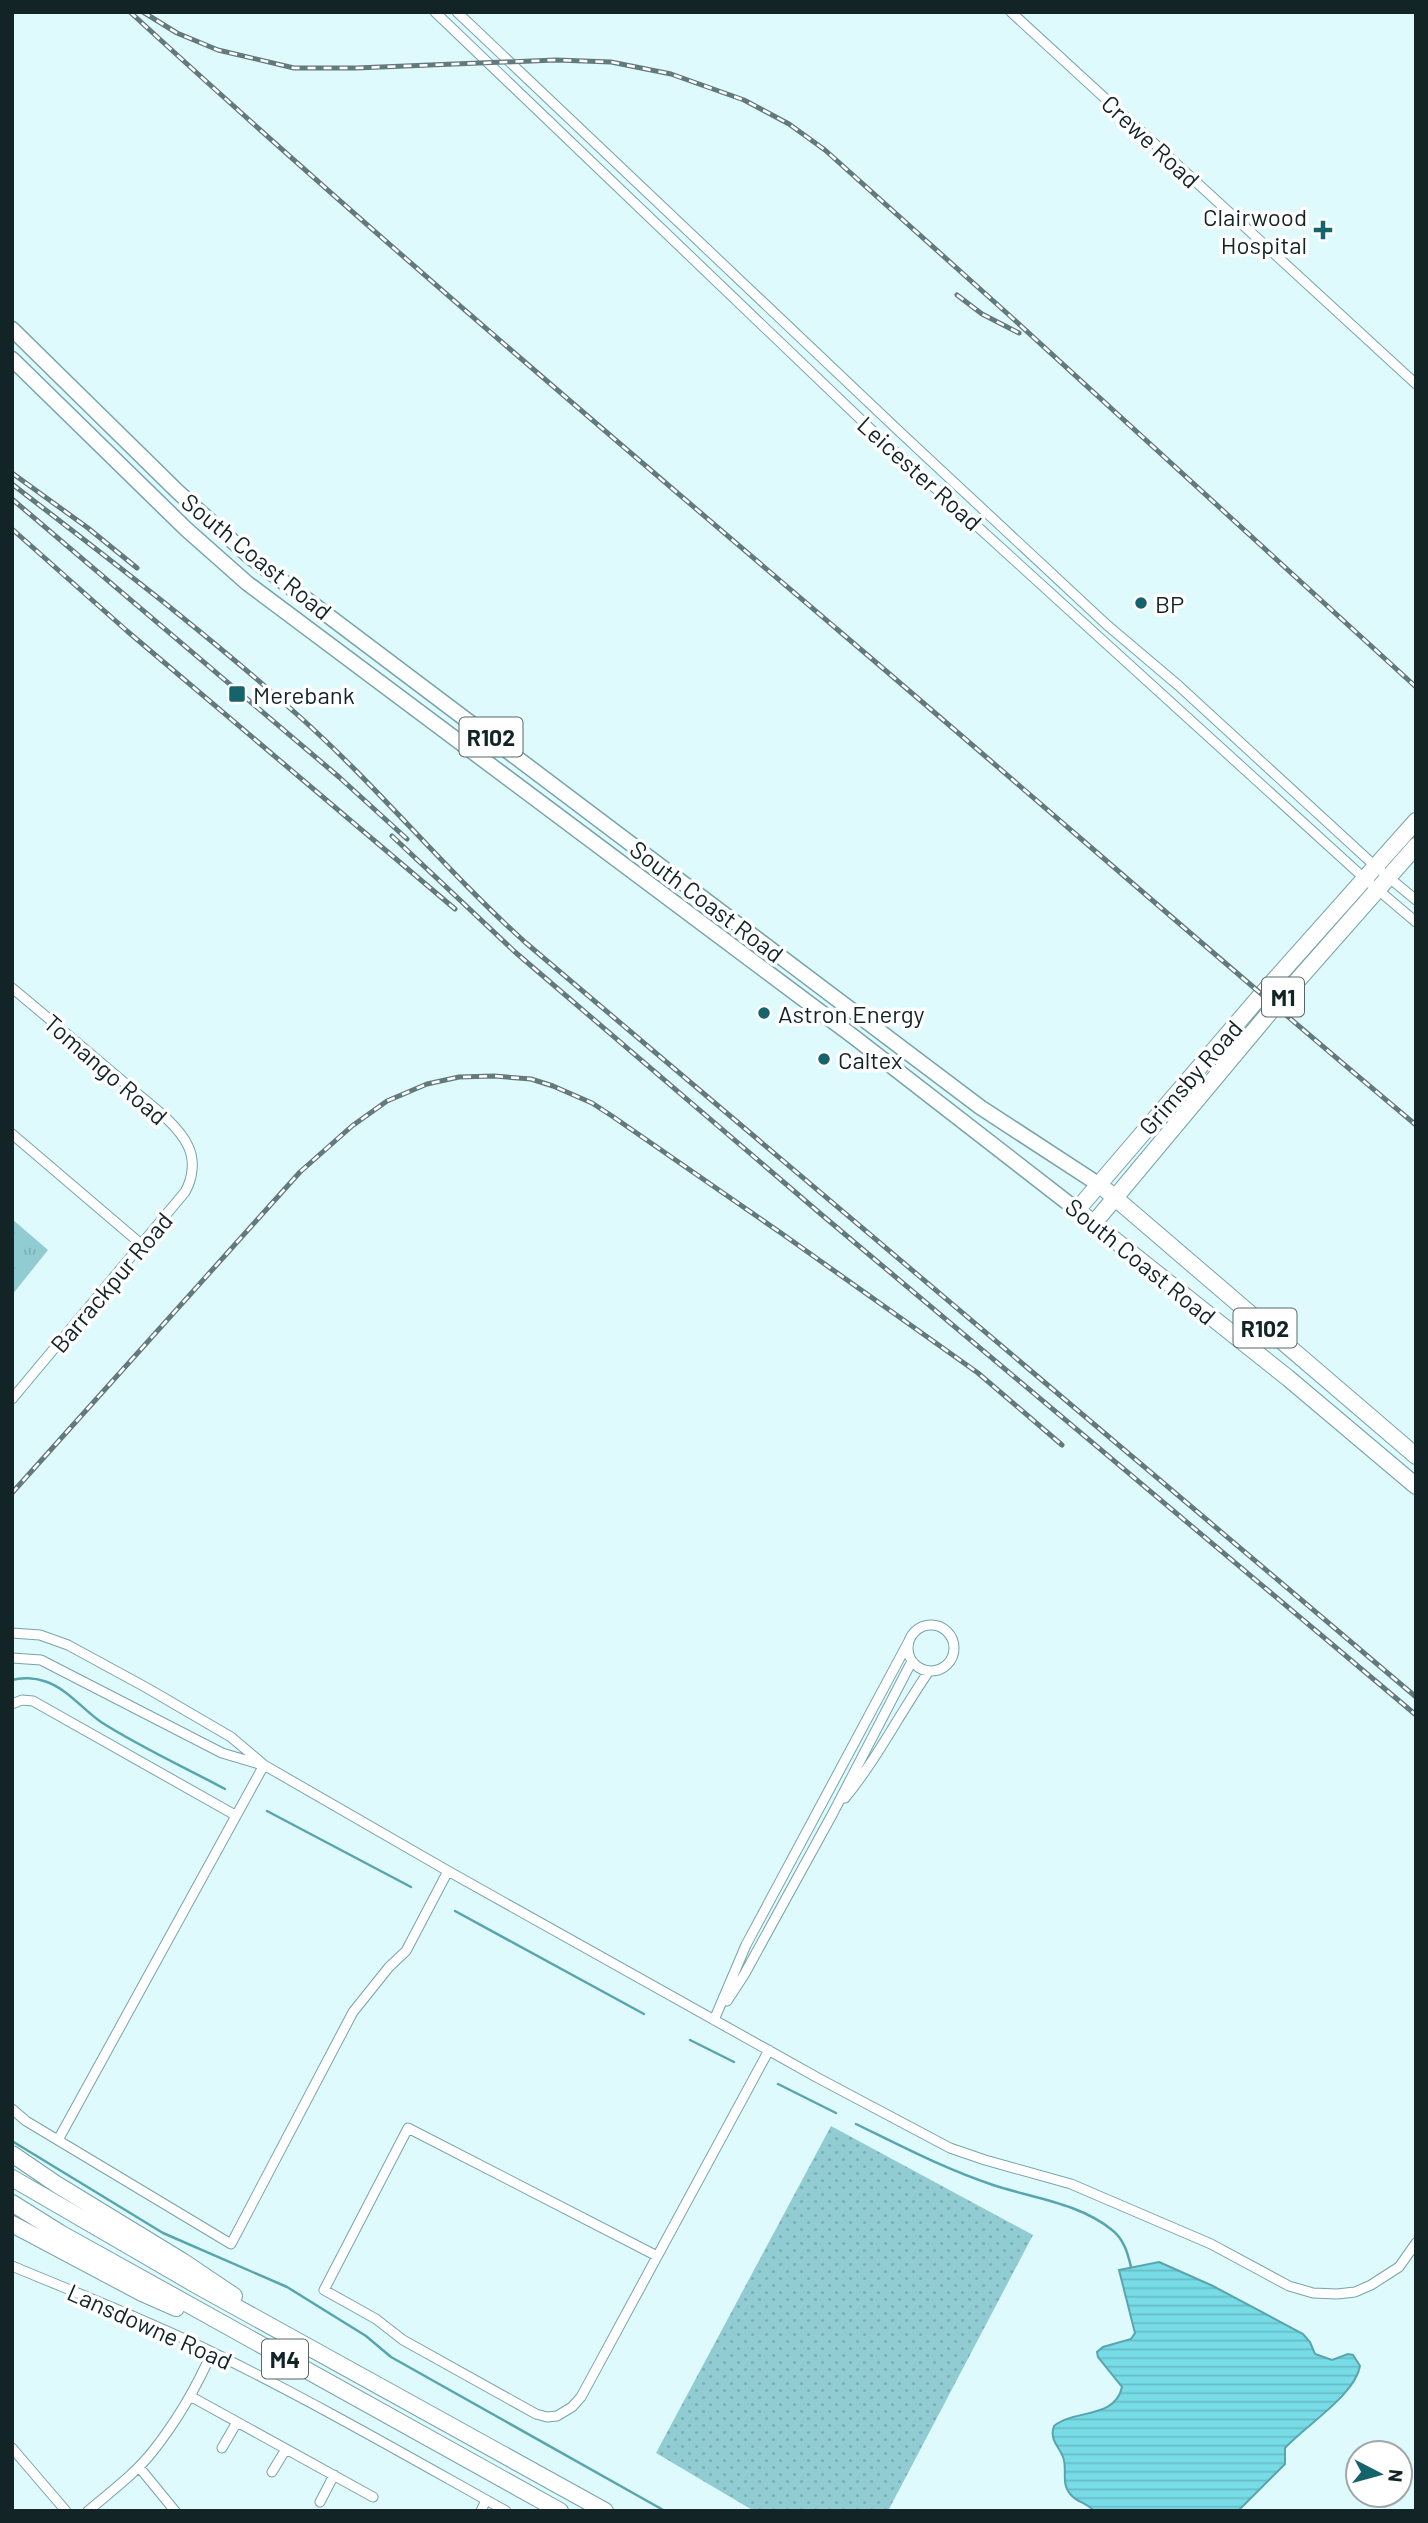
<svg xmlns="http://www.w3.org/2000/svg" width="1428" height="2523" viewBox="0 0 1428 2523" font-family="Barlow,sans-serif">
	<defs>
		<pattern id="grass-dots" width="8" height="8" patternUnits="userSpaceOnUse" patternTransform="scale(1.75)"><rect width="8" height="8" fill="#91ccd3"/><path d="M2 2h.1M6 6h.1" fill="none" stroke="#7cafb5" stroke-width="1.8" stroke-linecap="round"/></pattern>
		<pattern id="park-tufts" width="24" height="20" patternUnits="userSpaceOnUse" patternTransform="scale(1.75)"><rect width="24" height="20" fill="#91ccd3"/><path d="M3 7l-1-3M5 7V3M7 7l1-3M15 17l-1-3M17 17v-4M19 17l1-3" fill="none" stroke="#7cafb5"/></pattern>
		<pattern id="water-rules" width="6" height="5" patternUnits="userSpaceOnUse" patternTransform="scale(1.75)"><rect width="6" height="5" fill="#78dce7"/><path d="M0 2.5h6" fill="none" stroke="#67bdc6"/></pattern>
	</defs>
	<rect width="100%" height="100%" fill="#defafd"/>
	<path fill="url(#grass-dots)" d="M831,2126L1033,2235L888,2511H754L656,2453Z"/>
	<path fill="url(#park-tufts)" d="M12,1219L48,1250L12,1295Z"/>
	<path fill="url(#water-rules)" stroke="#59a5ad" stroke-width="2" d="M1159,2262L1213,2286L1303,2334L1310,2342L1315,2354L1332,2360L1348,2354L1353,2355L1360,2366C1355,2395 1306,2425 1285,2448V2464L1238,2511H1094C1087,2503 1077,2502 1071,2495C1060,2483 1068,2470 1063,2457C1059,2446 1049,2440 1054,2426C1075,2409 1115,2419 1122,2387L1098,2357L1097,2352L1103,2347L1131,2339L1135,2333L1119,2270Z"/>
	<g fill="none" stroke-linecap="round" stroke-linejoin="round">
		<path stroke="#59a5ad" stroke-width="2.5" d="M12,1680C22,1677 35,1678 44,1681C67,1688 82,1709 101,1722C140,1747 184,1767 225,1789
			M267,1811L411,1887
			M455,1911L644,2014
			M690,2040L734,2062
			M778,2084L836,2113
			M856,2124C901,2146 945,2169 993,2185C1032,2198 1079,2203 1112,2230C1124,2239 1128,2254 1131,2267
			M12,2141L163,2233L287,2287L366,2336L391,2357L665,2511"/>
		<defs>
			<path id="street" d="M435,12L879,437L1364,878L1416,922
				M457,12L901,433L1107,625L1179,686L1375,866L1416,900
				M1011,12L1416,384
				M12,988C51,1020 89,1053 127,1085C146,1101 178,1124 188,1146C195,1160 193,1178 185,1192L12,1399
				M12,1134L141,1244
				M908 1648a23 23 0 1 1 46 0a23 23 0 1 1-46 0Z
				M12,1633L40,1635L68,1645L147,1688L231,1737L264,1765L448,1871L818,2078L950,2148L985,2160L1071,2184L1211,2244L1289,2286L1313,2293L1337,2294L1355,2292L1371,2285L1399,2267L1416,2243
				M12,1658L41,1660L222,1753L259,1764
				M12,1704L22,1700L33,1701L235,1815
				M845,1798C877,1759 900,1713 929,1671
				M727,2001L744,1975L833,1813L912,1661
				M714,2020L746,1945L910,1639
				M12,2109L26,2121L231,2244L353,2012L389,1967L406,1951L448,1871
				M58,2140L264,1765
				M657,2256L408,2128L324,2290L376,2319L403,2340L536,2414L547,2417L557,2416L572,2407L581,2397L769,2050
				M12,2266C79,2294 147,2320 212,2352C312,2401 409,2457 506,2511
				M190,2396L373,2497
				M12,2448L66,2511
				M222,2448L237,2422
				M139,2467L175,2511
				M272,2472L286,2449
				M320,2502L334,2475
				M88,2511C110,2492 135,2474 153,2451C176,2422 197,2386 212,2352
				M481,2511L486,2500"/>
			<path id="primary" d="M12,329L178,492L249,556L980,1107L1098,1184
				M12,359L186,529L247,583L854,1037L1077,1210"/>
			<path id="highway" d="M1416,821L1262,994L1077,1210L1288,1378L1416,1486
				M1107,1191L1416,1456
				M1094,1223L1275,1006L1416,846
				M12,2154L56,2184L182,2261L234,2296
				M12,2178L198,2286L605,2511
				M12,2203L60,2233L560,2511
				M12,2224L142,2293L176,2308"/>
		</defs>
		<use href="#street" stroke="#77a4aa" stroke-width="11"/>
		<use href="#primary" stroke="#77a4aa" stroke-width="17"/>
		<use href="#highway" stroke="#77a4aa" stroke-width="18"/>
		<use href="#street" stroke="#fff" stroke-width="9"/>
		<use href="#primary" stroke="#fff" stroke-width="14"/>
		<use href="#highway" stroke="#fff" stroke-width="16"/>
		<defs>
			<path id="rail" d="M130,12C361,224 600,427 838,630C1031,794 1221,962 1416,1125
				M143,12L177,33L218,50L294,68H356L556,60L611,62L671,74L744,100L789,124L825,150L1009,315L1416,687
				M957,295L982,314L1019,333
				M12,473L88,528L137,568
				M12,484C110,560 209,635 301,718C380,789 447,872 526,943L1416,1697
				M12,499L339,777L407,839
				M12,529L127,631L455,909
				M392,836L515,952L822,1215L1416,1715
				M12,1493L300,1172L352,1126L387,1101L427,1084L459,1077L494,1076L531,1079L553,1086L592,1103L612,1116L781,1233L978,1373L1062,1445"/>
		</defs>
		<use href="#rail" stroke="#63797b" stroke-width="5"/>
		<use href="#rail" stroke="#fff" stroke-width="2.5" stroke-dasharray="8" stroke-linecap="butt"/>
	</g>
	<g fill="#15636b" stroke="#fff" stroke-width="2.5">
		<path d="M1319.5 219.5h7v7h7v7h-7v7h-7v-7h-7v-7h7z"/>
		<circle cx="1141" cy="603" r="7"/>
		<rect x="228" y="685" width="18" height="18" rx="3.5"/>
		<circle cx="764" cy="1013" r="7"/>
		<circle cx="824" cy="1059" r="7"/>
	</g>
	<g text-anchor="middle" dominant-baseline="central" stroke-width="7" stroke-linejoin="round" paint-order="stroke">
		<g fill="#fff" stroke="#596667" stroke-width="2">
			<rect x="459.5" y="717.5" width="63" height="39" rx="5"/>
			<rect x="1262" y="977.5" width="42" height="39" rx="5"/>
			<rect x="1233.5" y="1308.5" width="63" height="39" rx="5"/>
			<rect x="262" y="2339.5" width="46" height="39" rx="5"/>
		</g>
		<g font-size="23" font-weight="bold" fill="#122426">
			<text x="491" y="737">R102</text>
			<text x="1283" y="997">M1</text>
			<text x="1265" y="1328">R102</text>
			<text x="285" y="2359">M4</text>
		</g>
		<g font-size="24" fill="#122426" stroke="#fff">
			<text transform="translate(1151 141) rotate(43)">Crewe Road</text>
			<text transform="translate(920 473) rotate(42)">Leicester Road</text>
			<text transform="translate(257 556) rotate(39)">South Coast Road</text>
			<text transform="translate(707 901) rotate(37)">South Coast Road</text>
			<text transform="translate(106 1069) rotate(41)">Tomango Road</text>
			<text transform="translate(1190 1077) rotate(-49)">Grimsby Road</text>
			<text transform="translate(1141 1261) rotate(39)">South Coast Road</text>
			<text transform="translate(111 1282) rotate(-50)">Barrackpur Road</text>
			<text transform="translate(150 2326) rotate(24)">Lansdowne Road</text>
		</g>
		<g font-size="24" fill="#122426" stroke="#fff" text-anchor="start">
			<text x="1307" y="216" text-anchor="end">Clairwood<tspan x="1307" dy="28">Hospital</tspan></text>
			<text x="1155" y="603">BP</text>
			<text x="253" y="694">Merebank</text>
			<text x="778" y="1013">Astron Energy</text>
			<text x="838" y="1059">Caltex</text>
		</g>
	</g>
	<rect width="1428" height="2523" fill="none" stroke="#122426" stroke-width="28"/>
	<g transform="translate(1379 2474) rotate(96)"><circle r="33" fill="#ffffff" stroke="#a0a7a8" stroke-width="2"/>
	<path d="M0-5L12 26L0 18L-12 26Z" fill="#15636b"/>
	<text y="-10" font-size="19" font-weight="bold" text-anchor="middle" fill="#122426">N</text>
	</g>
</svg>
